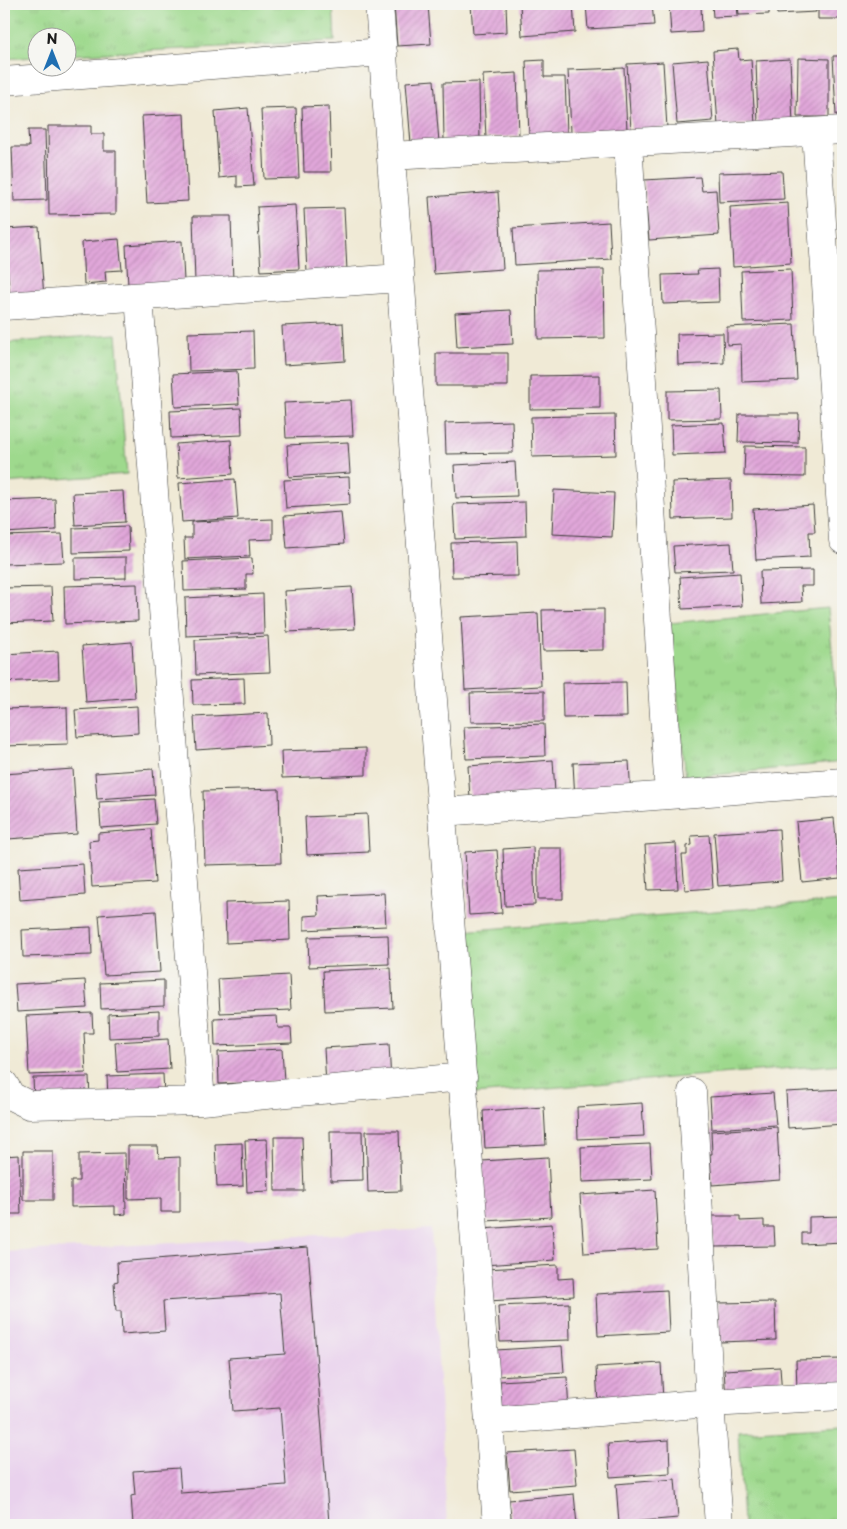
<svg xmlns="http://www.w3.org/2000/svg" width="847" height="1529" viewBox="0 0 847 1529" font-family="'Playpen Sans',sans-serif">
	<defs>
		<pattern id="grass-tufts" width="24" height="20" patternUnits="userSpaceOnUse" patternTransform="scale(1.25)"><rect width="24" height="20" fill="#9ed98d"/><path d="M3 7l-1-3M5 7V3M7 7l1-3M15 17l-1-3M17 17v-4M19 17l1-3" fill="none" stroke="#88ba79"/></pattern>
		<pattern id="building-hatch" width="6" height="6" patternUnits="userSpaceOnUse" patternTransform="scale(1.25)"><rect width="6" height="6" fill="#e1a7da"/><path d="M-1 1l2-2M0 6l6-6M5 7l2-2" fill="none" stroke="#c08fba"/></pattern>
	</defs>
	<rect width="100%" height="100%" fill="#f6f6f2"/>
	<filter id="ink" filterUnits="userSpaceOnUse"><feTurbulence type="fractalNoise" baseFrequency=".02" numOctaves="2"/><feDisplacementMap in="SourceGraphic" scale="10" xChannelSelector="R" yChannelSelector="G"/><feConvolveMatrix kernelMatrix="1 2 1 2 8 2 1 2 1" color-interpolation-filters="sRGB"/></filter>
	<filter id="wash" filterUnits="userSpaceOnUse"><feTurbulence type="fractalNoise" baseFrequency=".0096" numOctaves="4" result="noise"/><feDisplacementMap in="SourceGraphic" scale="20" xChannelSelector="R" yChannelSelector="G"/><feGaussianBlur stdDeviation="1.12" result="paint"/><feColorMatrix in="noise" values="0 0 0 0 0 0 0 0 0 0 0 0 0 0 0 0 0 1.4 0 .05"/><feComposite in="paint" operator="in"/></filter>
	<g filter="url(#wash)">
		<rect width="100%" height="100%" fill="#f0ead6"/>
		<path fill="#e9d2ed" d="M431,1229L447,1525H4V1252Z"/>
		<path fill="url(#grass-tufts)" stroke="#5d7a54" d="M4,4H333L335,41L68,55V38H38L37,57L4,59Z
			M116,334L127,474L4,483V343Z
			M828,608L843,762L686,778L670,623Z
			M843,901V1064L474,1094L461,931Z
			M843,1425V1525H743L738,1431Z"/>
		<g id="blocks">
			<path fill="url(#building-hatch)" d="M394,4H428L431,44L397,46Z
				M471,4H506L507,32L473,34Z
				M520,4H573L575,32L522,36Z
				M586,4H652L654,25L588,29Z
				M669,4H701L702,32L671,34Z
				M712,4H737L738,16L713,17Z
				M738,4H769V14L739,15Z
				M776,4H815L816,12L777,14Z
				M818,4H843V19H818Z
				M738,49L739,60L751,59L755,124L718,126L713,51Z
				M833,56H843V114L836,115Z
				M798,58L829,59V117H797Z
				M708,59L713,121L677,124L672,62Z
				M790,59L793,124L758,125L756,61Z
				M544,60V77H565L567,134L529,135L526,61Z
				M663,62L667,128L631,130L627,64Z
				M624,68L627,130L571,132L568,70Z
				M517,73L519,136L486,138L483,75Z
				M434,80L439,142L411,144L406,82Z
				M479,82L480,142H444L443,83Z
				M329,106L331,172H304L302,107Z
				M248,108L254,186L237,187V176L219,178L215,111Z
				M296,108L299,178L264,179L261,109Z
				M184,114L188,201L147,203L142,116Z
				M48,126H91V134H104V151H116V214L49,215Z
				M28,130H45L47,200L14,201L12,147H29Z
				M782,171L784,199L719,202L718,173Z
				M700,177L702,191L716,190L719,235L649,240L644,180Z
				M498,192L503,269L434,274L429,197Z
				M788,203L791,263L733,267L730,207Z
				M295,205L299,269L261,271L257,207Z
				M344,208L347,271L307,273L304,209Z
				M193,216H231L233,282L195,283Z
				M609,222L611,259L515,265L513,228Z
				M39,227L44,298L10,300L4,229Z
				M119,239L122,270L105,271L106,282L84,284L82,242Z
				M182,241L184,281L128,286L126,245Z
				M604,269L605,338L538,339L537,270Z
				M718,269L719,302L663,304L662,275L698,274L697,270Z
				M791,269L793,320L743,322L741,271Z
				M511,310L513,344L457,347L455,313Z
				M343,323L345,361L284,365L282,326Z
				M794,324L797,380L742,382L741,344L727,345V327Z
				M253,331L254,369L189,371L188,333Z
				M723,333L724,363L678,365L677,334Z
				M436,353H508V386H436Z
				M237,371L239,404L175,407L173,374Z
				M600,375V408L530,409V376Z
				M721,390L722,419L667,420V391Z
				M351,400L353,436L286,438L284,403Z
				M241,408L242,435L171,438L170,411Z
				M739,414H799L798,443L738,442Z
				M615,415L616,455L532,457L531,417Z
				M512,421L513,453L446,454L445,423Z
				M724,423L726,453L672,455L671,425Z
				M231,440L233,474L178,478L176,444Z
				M348,442L350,473L289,477L287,445Z
				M745,446L805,447V477L744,476Z
				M515,462L517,496L456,498L454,465Z
				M349,477L350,504L286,508L284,480Z
				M235,479L238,518L182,522L179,483Z
				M731,480L732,517L673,519L672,482Z
				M554,490L614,493L612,537L552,534Z
				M123,491L125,522L75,525L73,493Z
				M55,499L56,530L4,533V501Z
				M525,502L526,536L455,539L453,504Z
				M813,505L815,532H809L810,557L756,560L753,509Z
				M341,512L344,544L287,548L284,516Z
				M273,519V539L249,540L250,556L185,559L184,538H192V522Z
				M128,526L129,551L73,553V528Z
				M62,534L64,562L4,564V536Z
				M517,541L518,576L452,577L451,543Z
				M731,543L733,570L675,572L673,546Z
				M126,557V578L75,579V558Z
				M252,558L253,574H246V589L184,591L183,561Z
				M813,570V586H801L802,602L761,604L760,571Z
				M740,573L742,606L682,609L680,577Z
				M137,584L138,621L65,624L64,586Z
				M51,587L53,621L4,623V588Z
				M352,587L355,629L287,632L284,591Z
				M263,594L264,633L186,636L185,598Z
				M604,609V650L543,651L542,610Z
				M538,613L541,686L465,690L461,617Z
				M268,636L270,672L196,675L195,640Z
				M132,642L135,698L86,702L82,646Z
				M58,651L59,679L4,682V654Z
				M244,678L245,704L193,705L192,680Z
				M626,682L627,717L563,718L562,683Z
				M544,691V721L471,722L470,693Z
				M137,706L138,733L77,737L75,710Z
				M67,707L68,744L4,746V709Z
				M268,713L269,745L196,750L194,717Z
				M544,724L545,756L466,759L464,727Z
				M366,748V775L282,778L281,751Z
				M553,760L555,793L470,799L468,766Z
				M629,761L631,797L575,800L573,763Z
				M73,769L77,834L8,839L4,774Z
				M153,769L155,795L97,799L95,773Z
				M279,789L281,863L205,865L203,791Z
				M154,799L156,824L101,828L99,802Z
				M367,814L369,852L307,855L305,817Z
				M834,818L840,878L802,882L796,822Z
				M151,829L155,883L92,887L89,841L98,840V833Z
				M779,829L782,881L718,886L714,833Z
				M709,835L713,888L685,890L682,855H687V846L692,845L691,836Z
				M676,843L678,889L648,890L645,845Z
				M533,847L535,905L505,906L503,849Z
				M538,848H562L563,899H538Z
				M497,850L502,913L469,915L465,852Z
				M83,864L85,895L20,900L18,868Z
				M384,893L386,926L304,930V916L319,915L318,896Z
				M289,901L290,940L226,943L225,903Z
				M156,911L160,972L104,975L99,915Z
				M91,927L92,955L23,957L22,930Z
				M388,935L389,964L309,967L308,937Z
				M391,968L393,1008L325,1011L323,971Z
				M289,975L291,1010L220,1013L218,979Z
				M85,980L87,1008L17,1012L15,984Z
				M164,980V1006L101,1009L100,983Z
				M159,1011V1036L109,1038L108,1014Z
				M92,1013L93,1033H84L86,1073L29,1075L26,1016Z
				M277,1016L278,1028H291L292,1043L215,1046L214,1019Z
				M168,1039L170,1069L117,1072L115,1042Z
				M389,1044L391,1082L326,1086L324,1048Z
				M282,1049L284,1081L219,1084L218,1052Z
				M163,1074L164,1096L108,1098L107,1076Z
				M89,1077L90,1097L34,1100L33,1078Z
				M843,1089V1124L788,1128L786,1092Z
				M773,1093L776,1125L712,1129L710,1097Z
				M642,1103L644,1136L578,1139L577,1107Z
				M544,1107L546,1145L485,1148L483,1111Z
				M777,1127L780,1180L712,1185L710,1154H712L711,1131Z
				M330,1131H362L363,1180L331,1181Z
				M366,1131H399L401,1191L368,1192Z
				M274,1137H302L304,1191H275Z
				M267,1139L269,1191L247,1192L245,1140Z
				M242,1143L243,1186L217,1187L215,1144Z
				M650,1144L652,1179L582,1182L581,1147Z
				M128,1146H158L159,1158L180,1157V1212H161V1198L128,1199Z
				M23,1151H53V1200H23Z
				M125,1153L126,1214L115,1215V1206L71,1207V1181H79V1154Z
				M19,1155L21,1214H4V1156Z
				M548,1157L551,1217L486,1221L482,1161Z
				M655,1190L658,1249L584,1253L580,1195Z
				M712,1216H740V1221L764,1220V1227H774L775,1246L713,1247Z
				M843,1216V1242L802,1244V1233H809V1217Z
				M552,1224L555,1260L484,1265L482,1229Z
				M308,1247L329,1523L306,1525H133L131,1496L135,1495L133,1471L179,1468L181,1493L286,1485L280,1408L233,1411L229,1358L285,1354L280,1293L163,1301L165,1331L122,1334L121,1311H116L114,1282L118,1281L117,1262Z
				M558,1265V1279L573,1278L574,1296L488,1301L486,1269Z
				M667,1290L669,1332L598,1336L596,1294Z
				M775,1302L776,1340L720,1342L718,1303Z
				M569,1303L570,1340L500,1342L498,1306Z
				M562,1346L564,1372L498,1376L496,1350Z
				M843,1359V1389L797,1390L796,1360Z
				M661,1363L663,1401L598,1405L596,1367Z
				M780,1367L782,1396L726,1398L724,1370Z
				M567,1377L569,1412L502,1416L500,1381Z
				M669,1440L670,1473L610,1477L608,1444Z
				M574,1449L577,1485L510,1490L507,1453Z
				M675,1479L678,1518L619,1523L616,1484Z
				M574,1494L577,1525H512L509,1500Z"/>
		</g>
	</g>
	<g filter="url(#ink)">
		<use href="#blocks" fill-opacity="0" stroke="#3c3b38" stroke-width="1"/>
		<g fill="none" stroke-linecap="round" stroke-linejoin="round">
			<defs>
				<path id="minor" d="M379,4L497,1525
					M4,81L383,52
					M816,132L843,540
					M628,142L669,795
					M391,156L843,130
					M139,297L201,1101
					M4,306L400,278
					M442,812L843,782
					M4,1084L11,1096L29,1105L201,1101L463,1077
					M692,1092L710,1403L719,1525
					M489,1421L710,1403L843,1396"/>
			</defs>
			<use href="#minor" stroke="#3c3b38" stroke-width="29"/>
			<use href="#minor" stroke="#fff" stroke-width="28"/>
		</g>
	</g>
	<rect width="847" height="1529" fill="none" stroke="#f6f6f2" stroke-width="20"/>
	<g transform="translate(52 52)"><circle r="24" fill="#f6f6f2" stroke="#9f9f9c"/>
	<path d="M0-4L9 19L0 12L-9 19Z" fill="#1f6fb2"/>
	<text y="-8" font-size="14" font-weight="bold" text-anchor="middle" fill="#1c1c1c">N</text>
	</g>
</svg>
